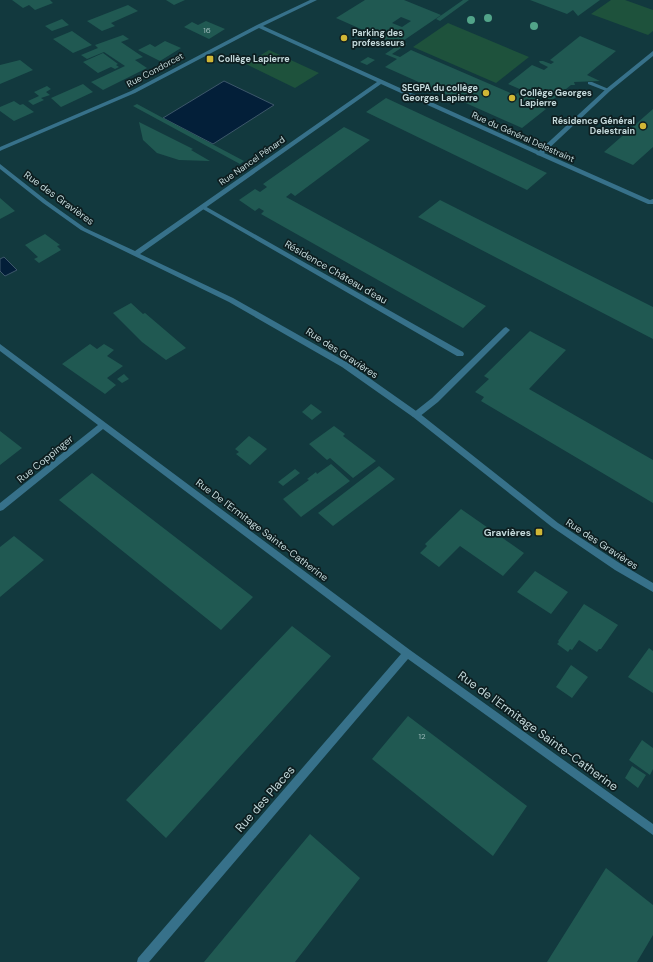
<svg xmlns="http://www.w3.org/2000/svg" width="653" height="962" viewBox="0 0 653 962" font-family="'DM Sans',sans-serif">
	<rect width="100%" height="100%" fill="#12393e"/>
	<path fill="#1e523c" d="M611,0H625L653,10V31L648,35L591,14Z
		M448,23L529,57L496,83L413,47Z
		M269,50L319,73L295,88L246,64Z"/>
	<path fill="#031f39" stroke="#3d576a" d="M224,81L274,105L213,144L163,118Z
		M4,257L17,270L5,276L0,271V259Z"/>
	<path fill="#205952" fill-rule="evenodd" d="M12,0H50L53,3L35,10L29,5L23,8Z
		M166,0H185L174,5Z
		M365,0H404L441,15L397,45L336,18ZM401,17L411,21L402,27L392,23Z
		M463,0H469L440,21L436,19Z
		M530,0H600L578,16L573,10L567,14Z
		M128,5L138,11L111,23L115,26L102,31L87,21Z
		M62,19L69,25L52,31L45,26Z
		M206,21L225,29L209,39L184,27L192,22L198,25Z
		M72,31L92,45L73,53L53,39Z
		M123,35L129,39L121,42L143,57L135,60L147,68L103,90L91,82L125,66L104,52L87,59L81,55L98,48L95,45Z
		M580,36L616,51L587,75L600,81L574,82L575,85H571L550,102L540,97L533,103L546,109L522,128L385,67L397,59L385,54L403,42L407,44L392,54L400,57L411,50L515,95L522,90L508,84L532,65L544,70L548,67L540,63L539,61H543L551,64L554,62L550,60Z
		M165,41L181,48L160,61L138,50L150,44L155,47Z
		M103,53L118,64L116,65L119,67L115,69L111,67L98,73L83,62Z
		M368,57L375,60L367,65L360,62Z
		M20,60L33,70L0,84V65Z
		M83,84L93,92L61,107L51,98Z
		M47,86L51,89L46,92L50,95L41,98L44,100L33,105L28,101L39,96L34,92Z
		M386,98L547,173L527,190L366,112Z
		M14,101L20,105L23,104L34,112L14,121L0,111V107Z
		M137,104L163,118L244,161L240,164L133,106Z
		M653,109V147L633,165L604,152Z
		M139,122L193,149L191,150L210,161L179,160L157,153L143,140Z
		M344,127L370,140L295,196L291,193L286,197L486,306L463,328L261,214L264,211L259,208L255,211L239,200L255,189L260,192L267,187L263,184Z
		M0,198L15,211L0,219Z
		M440,200L653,307V339L418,217Z
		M45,234L60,245L57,246L61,250L39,263L34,259L38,257L25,245Z
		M131,303L143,314L145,313L186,348L166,360L142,342L113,313Z
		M530,331L566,350L529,389L653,460V503L481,401L484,397L475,392L489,379L484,376Z
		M90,344L97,349L104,344L114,350L107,356L123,366L107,378L116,385L105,394L62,364Z
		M124,374L129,379L122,383L117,379Z
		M311,404L322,412L312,420L302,412Z
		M334,426L345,434L343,436L376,461L353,478L330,458L327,460L309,444Z
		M0,431L22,448L0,465Z
		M249,436L267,449L250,465L236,454L239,452L235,449Z
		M331,464L350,481L301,517L283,499L309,480L307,479L316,472L317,474Z
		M379,466L395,479L333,526L318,513Z
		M295,469L300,473L283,486L278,482Z
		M92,473L253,597L221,630L59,500Z
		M461,509L524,553L503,576L460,546L439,567L420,553L427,546L425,544Z
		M14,536L44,560L0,597V547Z
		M535,571L568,592L551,614L517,592Z
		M584,604L618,625L601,649H599L597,652L579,640L572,650L570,649L568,652L557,644L559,642L558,641Z
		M292,626L331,656L166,838L126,800Z
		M649,648L653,651V693L628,677Z
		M571,665L588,677L572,698L556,687Z
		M408,716L527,806L493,856L372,759Z
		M642,740L653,748V769L650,775L629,760Z
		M632,766L646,775L638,788L625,778Z
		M310,834L360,878L295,962H204Z
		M606,868L653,905V935L637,962H547Z"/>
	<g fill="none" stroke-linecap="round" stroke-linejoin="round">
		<path fill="#37718a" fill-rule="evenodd" d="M588,82H592L611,90L606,91L588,84Z
			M203,205L463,352L464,354L463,356H457L201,208L200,207Z
			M506,327L510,330L438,402L419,417H413L412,415L413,413L432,398L504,328Z"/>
		<path fill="#37718a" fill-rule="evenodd" d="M310,0H317L263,26L539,151L606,89L653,51V56L610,91L544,153L650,200L653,199V204H648L540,156L537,155L536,154L381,84L140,254L233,298L348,363L419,413L558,523L621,564L653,583V592L615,570L552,527L413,417L342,367L229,302L81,230L43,203L0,169V164L47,201L85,228L135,251L377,82L259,28L135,93L2,150L0,151V147L131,91L257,25Z
			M0,344L410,650L653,824V835L408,659L149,962H137L138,958L401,654L103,429L3,510L0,511V503L98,425L0,351Z"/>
	</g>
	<g fill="#52a489">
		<circle cx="488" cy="18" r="4"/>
		<circle cx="471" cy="20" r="4"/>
		<circle cx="534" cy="26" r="4"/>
	</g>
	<g fill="#d0b736" stroke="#0d1e20" stroke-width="1.5">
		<circle cx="344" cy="38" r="4"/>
		<rect x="206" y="55" width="8" height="8" rx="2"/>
		<circle cx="486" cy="93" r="4"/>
		<circle cx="512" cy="98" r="4"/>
		<circle cx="643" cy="126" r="4"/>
		<rect x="535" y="528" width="8" height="8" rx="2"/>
	</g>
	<g text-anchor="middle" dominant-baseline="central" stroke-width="3.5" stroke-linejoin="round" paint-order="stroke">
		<g font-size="8" fill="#9bb9b9">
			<text x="207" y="30">16</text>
			<text x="422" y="736">12</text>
		</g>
		<g font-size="9" font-weight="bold" fill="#c4d9db" stroke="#0d1e20" text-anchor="start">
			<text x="352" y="33">Parking des<tspan x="352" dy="10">professeurs</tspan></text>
			<text x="218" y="59">Collège Lapierre</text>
			<text x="478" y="88" text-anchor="end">SEGPA du collège<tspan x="478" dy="10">Georges Lapierre</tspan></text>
			<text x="520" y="93">Collège Georges<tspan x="520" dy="10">Lapierre</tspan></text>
			<text x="635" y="121" text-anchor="end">Résidence Général<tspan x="635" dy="10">Delestrain</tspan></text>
		</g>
		<g font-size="9" fill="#c4d9db" stroke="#0d1e20">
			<text transform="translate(155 70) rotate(-28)">Rue Condorcet</text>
			<text transform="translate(523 137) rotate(24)">Rue du Général Delestraint</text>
			<text transform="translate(252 161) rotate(-35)">Rue Nancel Pénard</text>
		</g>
		<g font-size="10" fill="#c4d9db" stroke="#0d1e20">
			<text transform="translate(59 198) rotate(36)">Rue des Gravières</text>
			<text transform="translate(336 272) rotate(30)">Résidence Château d'eau</text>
			<text transform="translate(342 353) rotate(33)">Rue des Gravières</text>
			<text transform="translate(45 459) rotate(-39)">Rue Coppinger</text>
			<text transform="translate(262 530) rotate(37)">Rue De l'Ermitage Sainte-Catherine</text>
			<text transform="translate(602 544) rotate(33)">Rue des Gravières</text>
		</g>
		<g font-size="10" font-weight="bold" fill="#c4d9db" stroke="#0d1e20" text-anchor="end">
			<text x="531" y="532">Gravières</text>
		</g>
		<g font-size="12" fill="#c4d9db" stroke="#0d1e20">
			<text transform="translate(538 731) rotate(36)">Rue de l'Ermitage Sainte-Catherine</text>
			<text transform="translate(265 799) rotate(-49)">Rue des Places</text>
		</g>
	</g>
</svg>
